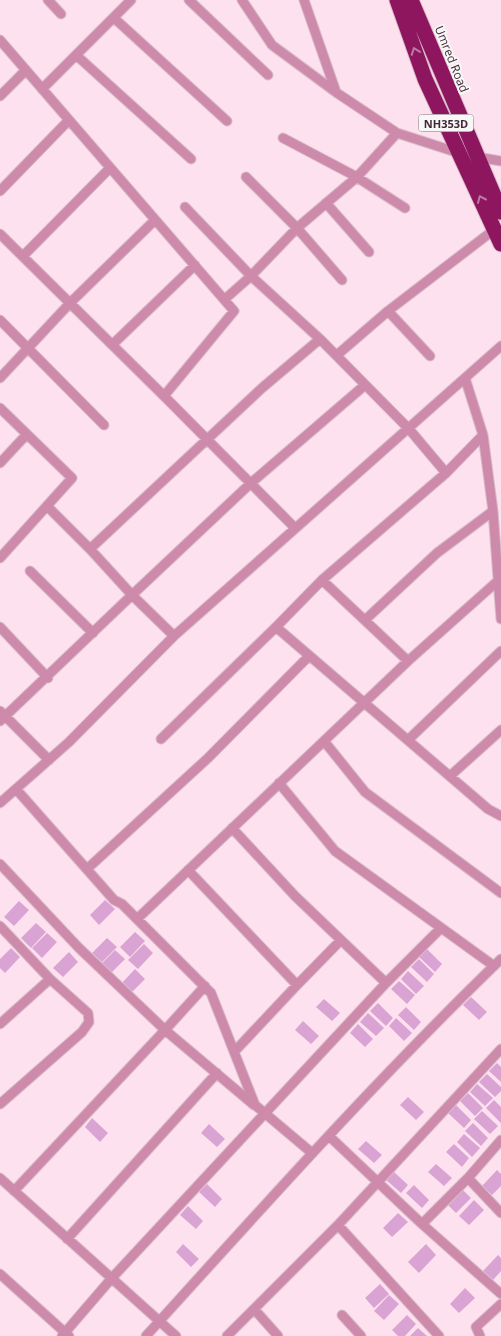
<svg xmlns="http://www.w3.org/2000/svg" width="501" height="1336" viewBox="0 0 501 1336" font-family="'Open Sans',sans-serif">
	<rect width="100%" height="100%" fill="#fee1ee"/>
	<path fill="#d9a4d4" d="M105,900L115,909L99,925L90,915Z
		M19,901L29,910L14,926L4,917Z
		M36,923L46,932L31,948L21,938Z
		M135,932L145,941L130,957L120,947Z
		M47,933L57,942L42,958L32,948Z
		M107,938L117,947L102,962L92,953Z
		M144,944L153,953L138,969L128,960Z
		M11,948L20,957L5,973L0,968V959Z
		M427,949L442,964L435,972L419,957Z
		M115,950L125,959L110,974L100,965Z
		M69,952L78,962L63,977L53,968Z
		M419,959L434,974L427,982L411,967Z
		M135,969L145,979L130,994L120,985Z
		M408,971L424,986L416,994L401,979Z
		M399,981L415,995L407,1004L391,989Z
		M471,997L487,1012L479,1020L463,1005Z
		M324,999L340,1013L332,1021L316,1007Z
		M378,1003L393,1018L386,1026L370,1011Z
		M406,1007L421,1022L414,1030L398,1015Z
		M368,1013L384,1028L376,1036L360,1022Z
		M396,1018L412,1033L404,1041L389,1026Z
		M303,1021L319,1036L311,1044L295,1030Z
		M358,1024L373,1039L365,1047L350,1033Z
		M497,1063L501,1067V1082L489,1071Z
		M487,1074L501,1087V1091L495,1097L479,1082Z
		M477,1084L493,1098L485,1106L470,1092Z
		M468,1093L483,1108L475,1116L460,1101Z
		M408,1097L424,1112L416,1120L400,1105Z
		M494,1100L501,1107V1123L486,1108Z
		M456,1105L471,1120L464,1128L448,1113Z
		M482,1111L498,1126L490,1134L474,1119Z
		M92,1118L108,1133L100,1142L85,1127Z
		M473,1123L488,1138L481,1146L465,1131Z
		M209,1124L225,1139L217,1147L201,1133Z
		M464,1134L480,1148L472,1157L457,1142Z
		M366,1141L382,1155L374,1163L358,1149Z
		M454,1144L469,1158L462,1167L446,1152Z
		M436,1164L452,1178L444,1186L428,1172Z
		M497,1170L501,1174V1186L492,1195L482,1186Z
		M393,1171L408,1185L401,1193L385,1179Z
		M207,1184L222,1199L215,1207L199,1192Z
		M414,1185L429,1200L422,1208L406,1193Z
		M462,1189L471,1198L456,1213L447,1204Z
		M474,1200L484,1210L469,1225L459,1216Z
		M188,1206L203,1221L196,1229L180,1215Z
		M398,1213L408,1222L392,1237L383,1228Z
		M183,1244L199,1259L191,1267L176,1252Z
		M426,1244L436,1255L419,1273L408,1262Z
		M498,1255L501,1258V1271L493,1280L483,1271Z
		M380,1284L389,1294L374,1308L365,1298Z
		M465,1288L475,1298L459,1313L450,1304Z
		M389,1295L399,1304L384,1320L374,1311Z
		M407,1315L416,1324L405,1336H398L392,1330Z
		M418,1328L427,1336H410Z"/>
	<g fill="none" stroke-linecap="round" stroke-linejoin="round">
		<defs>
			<path id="street" d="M48,0L61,14
				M189,0L268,75
				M242,0L272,45L337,93L397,133L459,153
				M304,0L336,92
				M114,18L227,121
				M0,40L234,311L164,396L0,234
				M76,55L191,159
				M42,89L131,0
				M0,96L26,70
				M283,138L355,176L405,208
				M477,157L501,161
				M246,177L297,228L342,280
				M0,191L69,120
				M326,203L369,252
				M185,207L251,276L320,339
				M23,256L110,168
				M225,299L251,276L297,228L357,177L397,133
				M388,311L430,356
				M0,320L104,425
				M112,345L195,265
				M337,355L388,311L495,229
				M0,378L71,302L155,220
				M465,378L483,435L493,511L501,619
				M365,385L251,483L132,595L174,636L501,346
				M164,396L294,527
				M0,408L72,478L0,558
				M483,435L446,473L322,580L408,661L501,578
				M0,463L27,434
				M47,506L90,549
				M30,571L93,633
				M365,620L437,553L493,511
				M0,627L48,678
				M276,627L322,580
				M0,711L49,760
				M0,721L132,595L90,549L262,388L320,339L409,429L446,473
				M161,739L276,627L488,809L501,816
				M408,740L501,651
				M324,741L365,792L501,893
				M450,776L501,730
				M279,783L335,851L494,966
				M16,789L114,900L122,904L211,993L255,1105L312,1153
				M0,803L69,742L174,636
				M232,828L295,896L386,983
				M0,864L79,948L165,1030L14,1191
				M87,869L208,758L309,656
				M188,870L297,985L234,1052
				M137,919L408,661
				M0,926L50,979L88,1013L89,1022L82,1032L0,1104
				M297,985L340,941
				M205,986L165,1030L254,1105
				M0,1024L50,979
				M329,1136L422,1224L468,1178L501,1140
				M0,1178L176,1336
				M468,1178L501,1213
				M422,1224L501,1294
				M338,1225L439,1336
				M67,1239L217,1073
				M0,1274L69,1336
				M254,1309L278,1336
				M342,1315L361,1336
				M62,1336L111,1279L386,983L441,928
				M146,1336C262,1208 377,1079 501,959
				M227,1336L338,1225L501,1049
				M480,1336L476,1327L501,1304"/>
			<path id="highway" d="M397,0L425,79L501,244
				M411,0L501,212"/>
		</defs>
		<use href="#street" stroke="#d8bcc9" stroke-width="11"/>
		<use href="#highway" stroke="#d8bcc9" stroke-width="17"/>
		<use href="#street" stroke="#ce8aab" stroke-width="9"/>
		<use href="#highway" stroke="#8d165f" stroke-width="15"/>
	</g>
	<defs><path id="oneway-chevron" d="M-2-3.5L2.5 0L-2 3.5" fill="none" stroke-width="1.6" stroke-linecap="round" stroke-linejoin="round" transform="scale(1.25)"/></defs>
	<g stroke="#bd7ba3">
		<use href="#oneway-chevron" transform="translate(415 51) rotate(-110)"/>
		<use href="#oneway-chevron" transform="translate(481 199) rotate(-114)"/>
	</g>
	<g text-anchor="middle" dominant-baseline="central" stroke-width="4" stroke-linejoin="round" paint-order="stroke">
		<rect fill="#f7f7f7" stroke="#78656e" stroke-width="1" x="418.5" y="114.5" width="55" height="17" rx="4"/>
		<g font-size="11" font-weight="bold" fill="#422734">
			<text x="446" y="123">NH353D</text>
		</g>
		<g font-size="12" fill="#422734" stroke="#f7f7f7">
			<text transform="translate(452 59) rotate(68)">Umred Road</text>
		</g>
	</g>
</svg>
